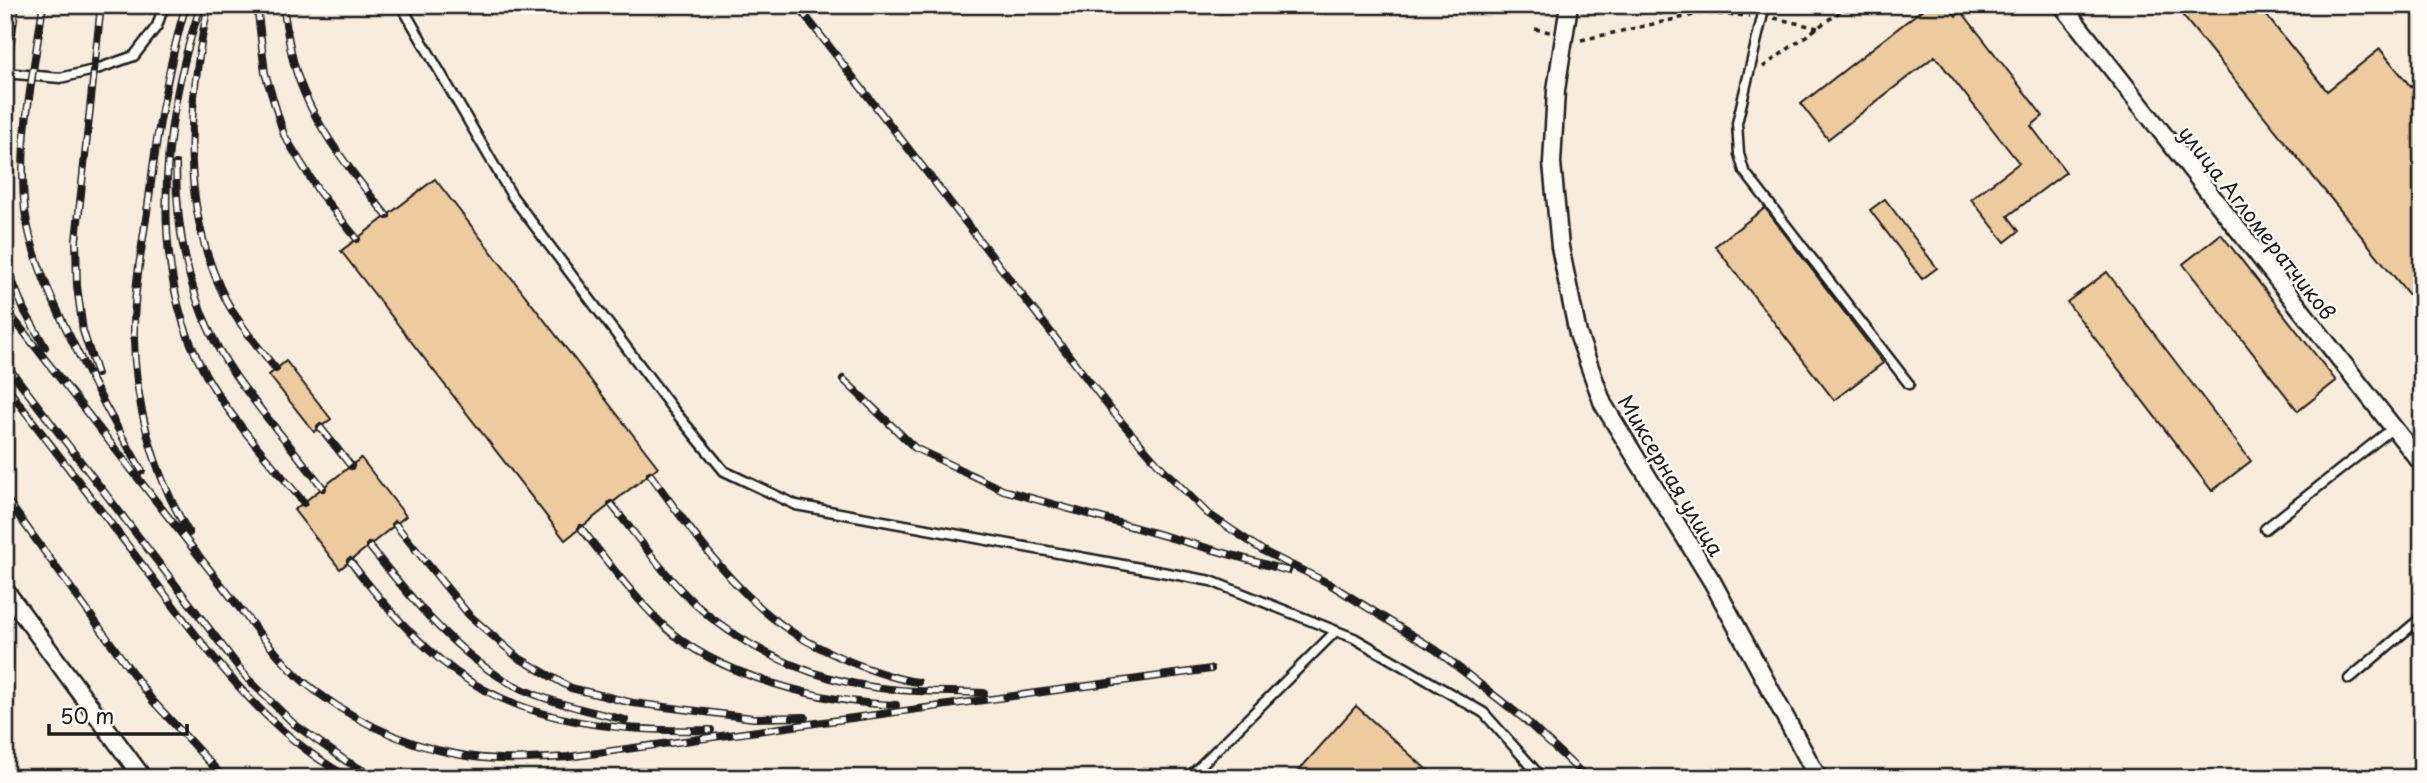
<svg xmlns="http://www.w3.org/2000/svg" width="2427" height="783" viewBox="0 0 2427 783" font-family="'Playpen Sans',sans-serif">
	<rect width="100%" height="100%" fill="#fdfcf7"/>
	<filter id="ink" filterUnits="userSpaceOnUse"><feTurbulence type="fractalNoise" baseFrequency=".0143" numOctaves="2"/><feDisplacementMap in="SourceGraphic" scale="14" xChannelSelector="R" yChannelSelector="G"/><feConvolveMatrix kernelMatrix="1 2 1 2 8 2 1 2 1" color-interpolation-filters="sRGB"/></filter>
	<g filter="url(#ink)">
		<path fill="#f8eddd" d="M5,5H2422V778H5Z"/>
		<path fill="#eeca9f" stroke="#1c1c1c" stroke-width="2" d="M1928,5H1947L1956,16L1962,12L2043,116L2031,126L2066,172L2008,216L2019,231L2005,242L1971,199L2019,163L1935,56L1828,139L1801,104Z
			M2174,5H2258L2327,91L2380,49L2411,87L2422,78V311Z
			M435,179L658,467L565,540L341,251Z
			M1885,199L1937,268L1922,279L1870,210Z
			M1765,208L1883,363L1834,400L1715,246Z
			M2221,234L2336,381L2298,411L2183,264Z
			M2107,272L2251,461L2212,491L2067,302Z
			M286,361L331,419L314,432L269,375Z
			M361,458L406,516L340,569L294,510Z
			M1356,706L1436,778H1292Z"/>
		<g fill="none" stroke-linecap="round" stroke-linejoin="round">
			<defs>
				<path id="service" d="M401,5L512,196L672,408L724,471L796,505L1211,581L1354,638L1484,713L1542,778
					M1765,5L1737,123L1739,154L1744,171L1909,384
					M1660,9L1661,5
					M5,73L60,78L94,70L134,56L157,26L164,5
					M2265,529L2393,428
					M2349,679L2422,617
					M1188,778L1336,631"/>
				<path id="minor" d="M1569,5L1556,90L1552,163L1560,247L1578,334L1603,404L1713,583L1818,778
					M2062,5L2422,464
					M5,590L143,778"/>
			</defs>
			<use href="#service" stroke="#1c1c1c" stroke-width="13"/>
			<use href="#minor" stroke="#1c1c1c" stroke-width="21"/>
			<path stroke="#1c1c1c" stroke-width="3.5" stroke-dasharray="5 5" stroke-linecap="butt" d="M1774,18L1818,28
				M1535,29L1550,32
				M1581,40L1703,13L1749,16
				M1763,67L1849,5"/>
			<use href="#service" stroke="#fdfcf7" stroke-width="8"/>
			<use href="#minor" stroke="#fdfcf7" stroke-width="16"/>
			<defs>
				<path id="rail" d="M43,5C34,72 17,144 25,211C32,259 53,302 74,345C95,388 118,430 142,471
					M186,5C167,69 157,132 149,198C143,242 134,286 134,330C133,399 153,474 189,533
					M201,5C161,122 144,282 215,390C240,429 275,467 304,503
					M257,5L265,73L284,135L319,192L357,239
					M283,5C286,25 289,45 294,64C310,122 350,170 387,216
					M797,5L1112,411L1158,464L1207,513L1265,552L1328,583L1436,650L1523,718L1587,778
					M207,12C187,109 180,209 226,300C239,324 259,348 276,369
					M5,86L16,5
					M176,164C176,240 192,315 237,378C264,416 295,451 323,488
					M5,262L24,310L45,347
					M5,308L263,638C276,652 288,668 303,681C346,717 401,744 456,754C493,762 531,759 568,757L1211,669
					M5,363L247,678L294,724L346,761L377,778
					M97,374L83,331L77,286L76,240L101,5
					M843,379L915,448L1003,490L1288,571
					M5,385C51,446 98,506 144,567C203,644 262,731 350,778
					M320,427L351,466
					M650,474C690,529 732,591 789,630C808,643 830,653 851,662C873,671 895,679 918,682
					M5,497L152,700L224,778
					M611,504C638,537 663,574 694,603C737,643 798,673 856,684C898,693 942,691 984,693
					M395,524L469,615L517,657L571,688L633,703L753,718L805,717
					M581,528C607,561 633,596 663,625C716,676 825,703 896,705
					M369,546C407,593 447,643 498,676C535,700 583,709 625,720
					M350,561C381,601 415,642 456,672C529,725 624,732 711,730
					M906,778L935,776L963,778"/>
			</defs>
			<use href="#rail" stroke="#1c1c1c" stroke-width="8"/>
			<use href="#rail" stroke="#fdfcf7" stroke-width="5" stroke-dasharray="16" stroke-linecap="butt"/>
		</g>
	</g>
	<g text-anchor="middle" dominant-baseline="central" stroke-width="5" stroke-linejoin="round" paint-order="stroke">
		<g font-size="21" fill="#1c1c1c" stroke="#fdfcf7">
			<text transform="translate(2258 222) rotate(52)">улица Агломератчиков</text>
			<text transform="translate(1672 475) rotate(59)">Миксерная улица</text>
		</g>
	</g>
	<rect width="2427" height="783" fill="none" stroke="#fdfcf7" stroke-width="28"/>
	<rect x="14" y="14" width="2399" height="755" fill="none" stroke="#1c1c1c" stroke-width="2.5" filter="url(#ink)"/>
	<path d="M49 724v10h138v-10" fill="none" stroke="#1c1c1c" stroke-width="3.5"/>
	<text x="60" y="724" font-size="21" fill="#1c1c1c" stroke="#fdfcf7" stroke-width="5" paint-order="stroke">50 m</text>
</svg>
